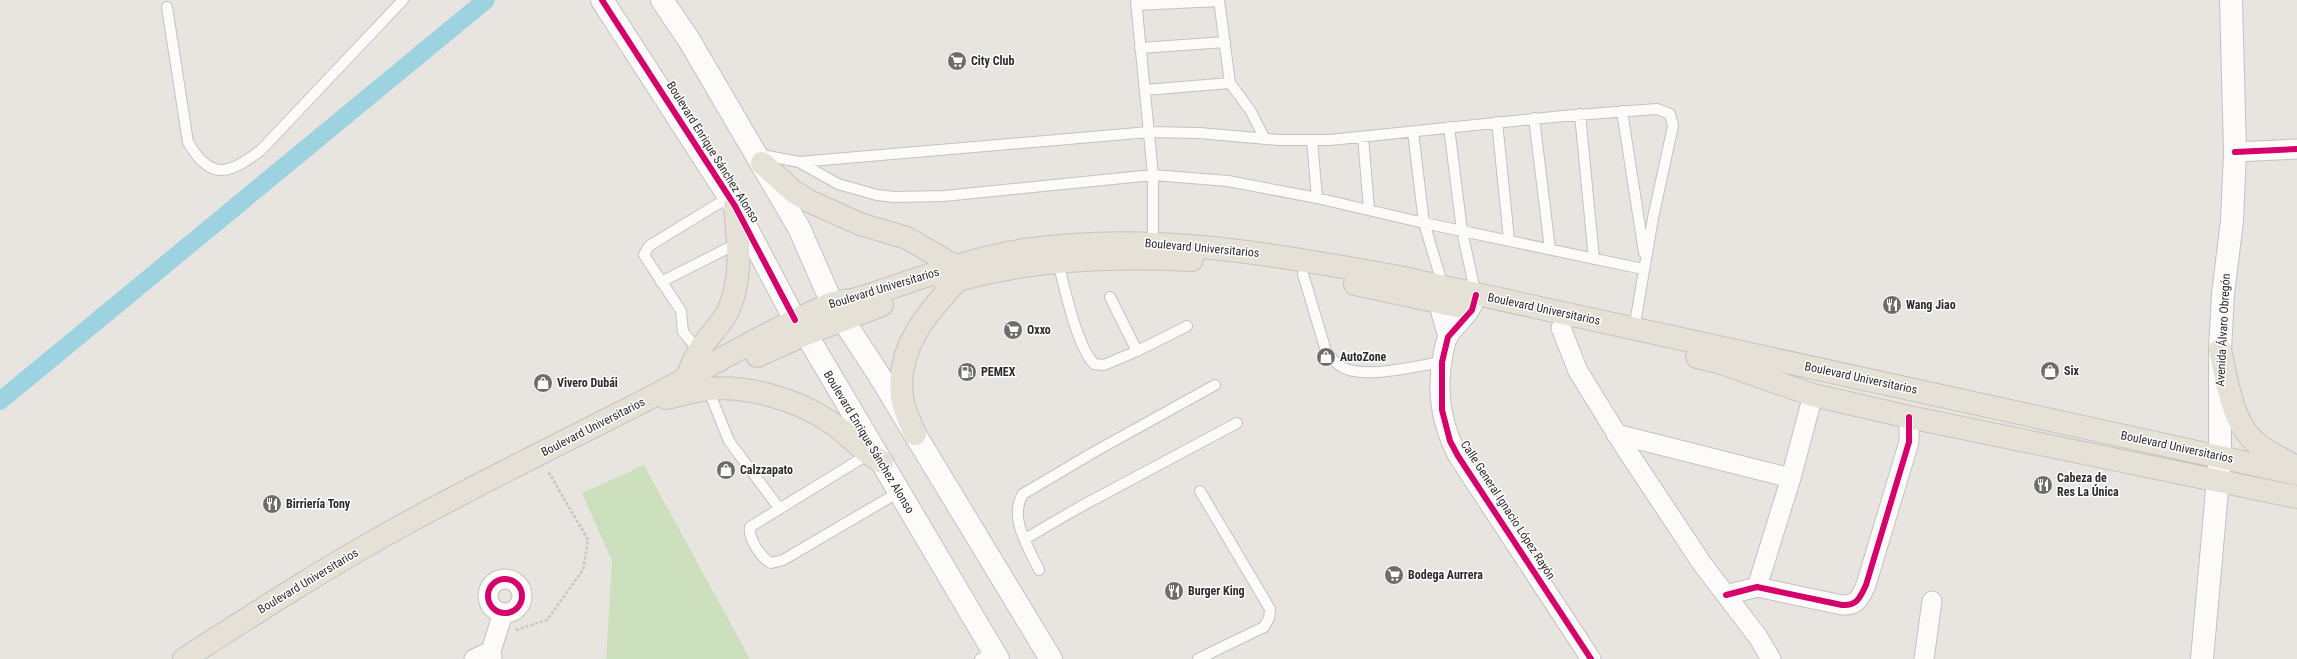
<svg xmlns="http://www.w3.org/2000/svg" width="2297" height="659" viewBox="0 0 2297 659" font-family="'Roboto Condensed',sans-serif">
	<rect width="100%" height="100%" fill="#e8e5e1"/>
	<path fill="#cde0be" d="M644,465L750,659H606L612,561L582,493Z"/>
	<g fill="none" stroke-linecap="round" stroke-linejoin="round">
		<path stroke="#9dd3e1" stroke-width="18" d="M0,401L486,0"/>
		<defs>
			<path id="lane" d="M1136,0L1153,175V243
				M1219,0L1230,83L1250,110L1265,139
				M1136,5L1219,1
				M167,7L188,142C210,181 229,175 261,150L403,0
				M1140,48L1225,42
				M1145,90L1230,83
				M1622,111L1644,253
				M1580,114L1594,259
				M1534,118L1550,249
				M1497,122L1509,239
				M1449,127L1462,231L1476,295
				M1413,132L1424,223L1443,286
				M1363,137L1369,209
				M1312,140L1317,198
				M758,154L799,162
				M1058,262C1065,289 1076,344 1094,364L1104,365L1137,351L1110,297
				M1303,274L1326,351C1331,357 1336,365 1344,368C1367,379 1416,366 1442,362
				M661,282L740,242
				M1634,329L1653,218L1673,126L1670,114L1657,109L1563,116L1330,140H1279L1199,133L1149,132L799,162L838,184L877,195L895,197L944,196L1153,175L1228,181L1317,198L1424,223L1643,269
				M699,351L683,332L681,311L644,255L649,246L729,197
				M1137,351L1187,326
				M708,389L729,441L779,508
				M867,455L750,527C748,538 761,558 771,563L783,560L899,492
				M1025,539L1078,508L1237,423
				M1039,570C1029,548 1008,518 1023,494L1094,452L1215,385
				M980,659L993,651
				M1198,659L1264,627L1269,618L1270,609L1200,491"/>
			<path id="street" d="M2235,152L2297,149
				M1443,289L1438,302L1448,337
				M1475,298C1469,318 1457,321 1448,337C1445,342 1444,350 1443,355C1436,390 1441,424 1458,456L1591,659
				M1561,328L1578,371L1626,449L1703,565L1758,637L1771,659
				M1616,434L1791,478L1757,587
				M1791,478L1813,395
				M488 596a17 17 0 1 1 34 0a17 17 0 1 1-34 0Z
				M1726,595L1757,587L1842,605C1857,606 1860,598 1866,585L1909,442V417
				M474,659L491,651
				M492,659L491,651L503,613
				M1924,659L1932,601"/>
			<path id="secondary" d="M602,0L735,206L795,320L806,334L998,659
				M662,0L689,40L799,228L832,303L879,375L1051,659
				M2202,659L2220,457V350L2223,294L2232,221L2235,152L2231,0"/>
			<path id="primary" d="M762,163L793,191L811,202L860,224L907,238L955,266
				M945,284C1026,259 1109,256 1192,260
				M1355,284L1466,308
				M2220,350C2228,382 2231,424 2259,445C2270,453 2284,460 2296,467
				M757,356L806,334L882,305
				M1697,357L1718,362L1813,395L1909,417L2297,497
				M686,379C690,370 693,360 699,351C707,337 722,325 729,309C743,276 738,240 735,206
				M666,398C680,395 694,391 708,389C746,385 795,399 827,420C847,432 861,451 882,462
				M915,434C910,422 903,408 902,396C896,348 927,313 957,281
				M184,659C260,610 336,561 416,518C490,478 565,441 640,403C702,371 763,333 828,305C838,301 849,301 860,298C915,281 968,258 1025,250C1151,231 1275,255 1399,277L2297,474"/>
		</defs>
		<use href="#lane" stroke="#c2c2c1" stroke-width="12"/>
		<use href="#street" stroke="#c2c2c1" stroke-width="21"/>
		<use href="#secondary" stroke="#c2c2c1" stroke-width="24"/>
		<use href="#primary" stroke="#c5c3c2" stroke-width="24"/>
		<path stroke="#c6c6c6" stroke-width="2.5" stroke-dasharray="3 2" stroke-linecap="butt" d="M516,630L547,620L583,570L588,540L548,471"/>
		<use href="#lane" stroke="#fcfbfa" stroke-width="10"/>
		<use href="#street" stroke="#fcfbfa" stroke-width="19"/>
		<use href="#secondary" stroke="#fcfbfa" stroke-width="22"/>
		<use href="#primary" stroke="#e5e1d6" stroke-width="22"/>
		<defs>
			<path id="cycleway" d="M602,0L735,206L795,320
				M2235,152L2297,149
				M1476,295L1472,310L1448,337L1442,362V410L1450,441L1458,456L1591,659
				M488 596a17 17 0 1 1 34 0a17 17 0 1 1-34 0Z
				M1726,595L1757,587L1842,605C1857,606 1860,598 1866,585L1909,442V417"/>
		</defs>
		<use href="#cycleway" stroke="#fff" stroke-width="8"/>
		<use href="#cycleway" stroke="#d6006c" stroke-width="6"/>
	</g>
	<defs>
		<symbol id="supermarket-disc" viewBox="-11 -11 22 22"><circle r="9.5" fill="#6d6c6b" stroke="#fff"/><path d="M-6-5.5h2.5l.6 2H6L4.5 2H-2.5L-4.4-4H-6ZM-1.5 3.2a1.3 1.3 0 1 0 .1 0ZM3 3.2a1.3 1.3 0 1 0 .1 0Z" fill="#fff"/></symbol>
		<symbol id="restaurant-disc" viewBox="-11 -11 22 22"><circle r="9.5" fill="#6d6c6b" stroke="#fff"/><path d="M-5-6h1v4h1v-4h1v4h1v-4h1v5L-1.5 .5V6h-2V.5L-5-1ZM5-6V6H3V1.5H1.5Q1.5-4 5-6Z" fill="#fff"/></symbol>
		<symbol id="shop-disc" viewBox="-11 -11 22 22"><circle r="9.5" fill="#6d6c6b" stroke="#fff"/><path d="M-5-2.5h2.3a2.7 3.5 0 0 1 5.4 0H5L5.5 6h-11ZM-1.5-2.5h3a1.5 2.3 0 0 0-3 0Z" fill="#fff"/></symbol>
		<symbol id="fuel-disc" viewBox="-11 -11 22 22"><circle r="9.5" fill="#6d6c6b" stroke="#fff"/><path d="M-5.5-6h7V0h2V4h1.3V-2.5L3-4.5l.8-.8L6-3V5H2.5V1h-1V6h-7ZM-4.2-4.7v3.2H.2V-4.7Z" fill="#fff"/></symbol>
	</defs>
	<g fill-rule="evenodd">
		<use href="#supermarket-disc" x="946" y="50" width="22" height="22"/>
		<use href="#restaurant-disc" x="1881" y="294" width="22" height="22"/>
		<use href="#supermarket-disc" x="1002" y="319" width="22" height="22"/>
		<use href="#shop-disc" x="1315" y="346" width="22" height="22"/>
		<use href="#shop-disc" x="2039" y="360" width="22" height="22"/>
		<use href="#fuel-disc" x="956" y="361" width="22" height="22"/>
		<use href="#shop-disc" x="532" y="372" width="22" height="22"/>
		<use href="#shop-disc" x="715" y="459" width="22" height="22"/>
		<use href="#restaurant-disc" x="2032" y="474" width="22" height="22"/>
		<use href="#restaurant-disc" x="261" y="493" width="22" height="22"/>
		<use href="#supermarket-disc" x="1383" y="564" width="22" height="22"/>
		<use href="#restaurant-disc" x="1163" y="580" width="22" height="22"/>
	</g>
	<g text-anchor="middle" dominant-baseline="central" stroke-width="3" stroke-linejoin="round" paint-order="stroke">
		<g font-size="12" font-weight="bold" fill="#2b2b2b" stroke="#fff" text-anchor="start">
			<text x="971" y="61">City Club</text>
			<text x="1906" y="305">Wang Jiao</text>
			<text x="1027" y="330">Oxxo</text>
			<text x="1340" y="357">AutoZone</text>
			<text x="2064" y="371">Six</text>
			<text x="981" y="372">PEMEX</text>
			<text x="557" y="383">Vivero Dubái</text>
			<text x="740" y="470">Calzzapato</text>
			<text x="2057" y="478">Cabeza de<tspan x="2057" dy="14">Res La Única</tspan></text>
			<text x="286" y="504">Birriería Tony</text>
			<text x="1408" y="575">Bodega Aurrera</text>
			<text x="1188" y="591">Burger King</text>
		</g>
		<g font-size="12" fill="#2b2b2b" stroke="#fff">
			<text transform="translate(713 152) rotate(58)">Boulevard Enrique Sánchez Alonso</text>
			<text transform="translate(1202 248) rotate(5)">Boulevard Universitarios</text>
			<text transform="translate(884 288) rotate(-17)">Boulevard Universitarios</text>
			<text transform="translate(1544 309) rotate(12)">Boulevard Universitarios</text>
			<text transform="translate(2223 330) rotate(-87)">Avenida Álvaro Obregón</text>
			<text transform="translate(1861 378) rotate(12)">Boulevard Universitarios</text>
			<text transform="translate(593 427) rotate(-27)">Boulevard Universitarios</text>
			<text transform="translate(869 442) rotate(59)">Boulevard Enrique Sánchez Alonso</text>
			<text transform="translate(2177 447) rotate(12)">Boulevard Universitarios</text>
			<text transform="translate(1508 510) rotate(57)">Calle General Ignacio López Rayón</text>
			<text transform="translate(308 581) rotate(-31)">Boulevard Universitarios</text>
		</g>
	</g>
</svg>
